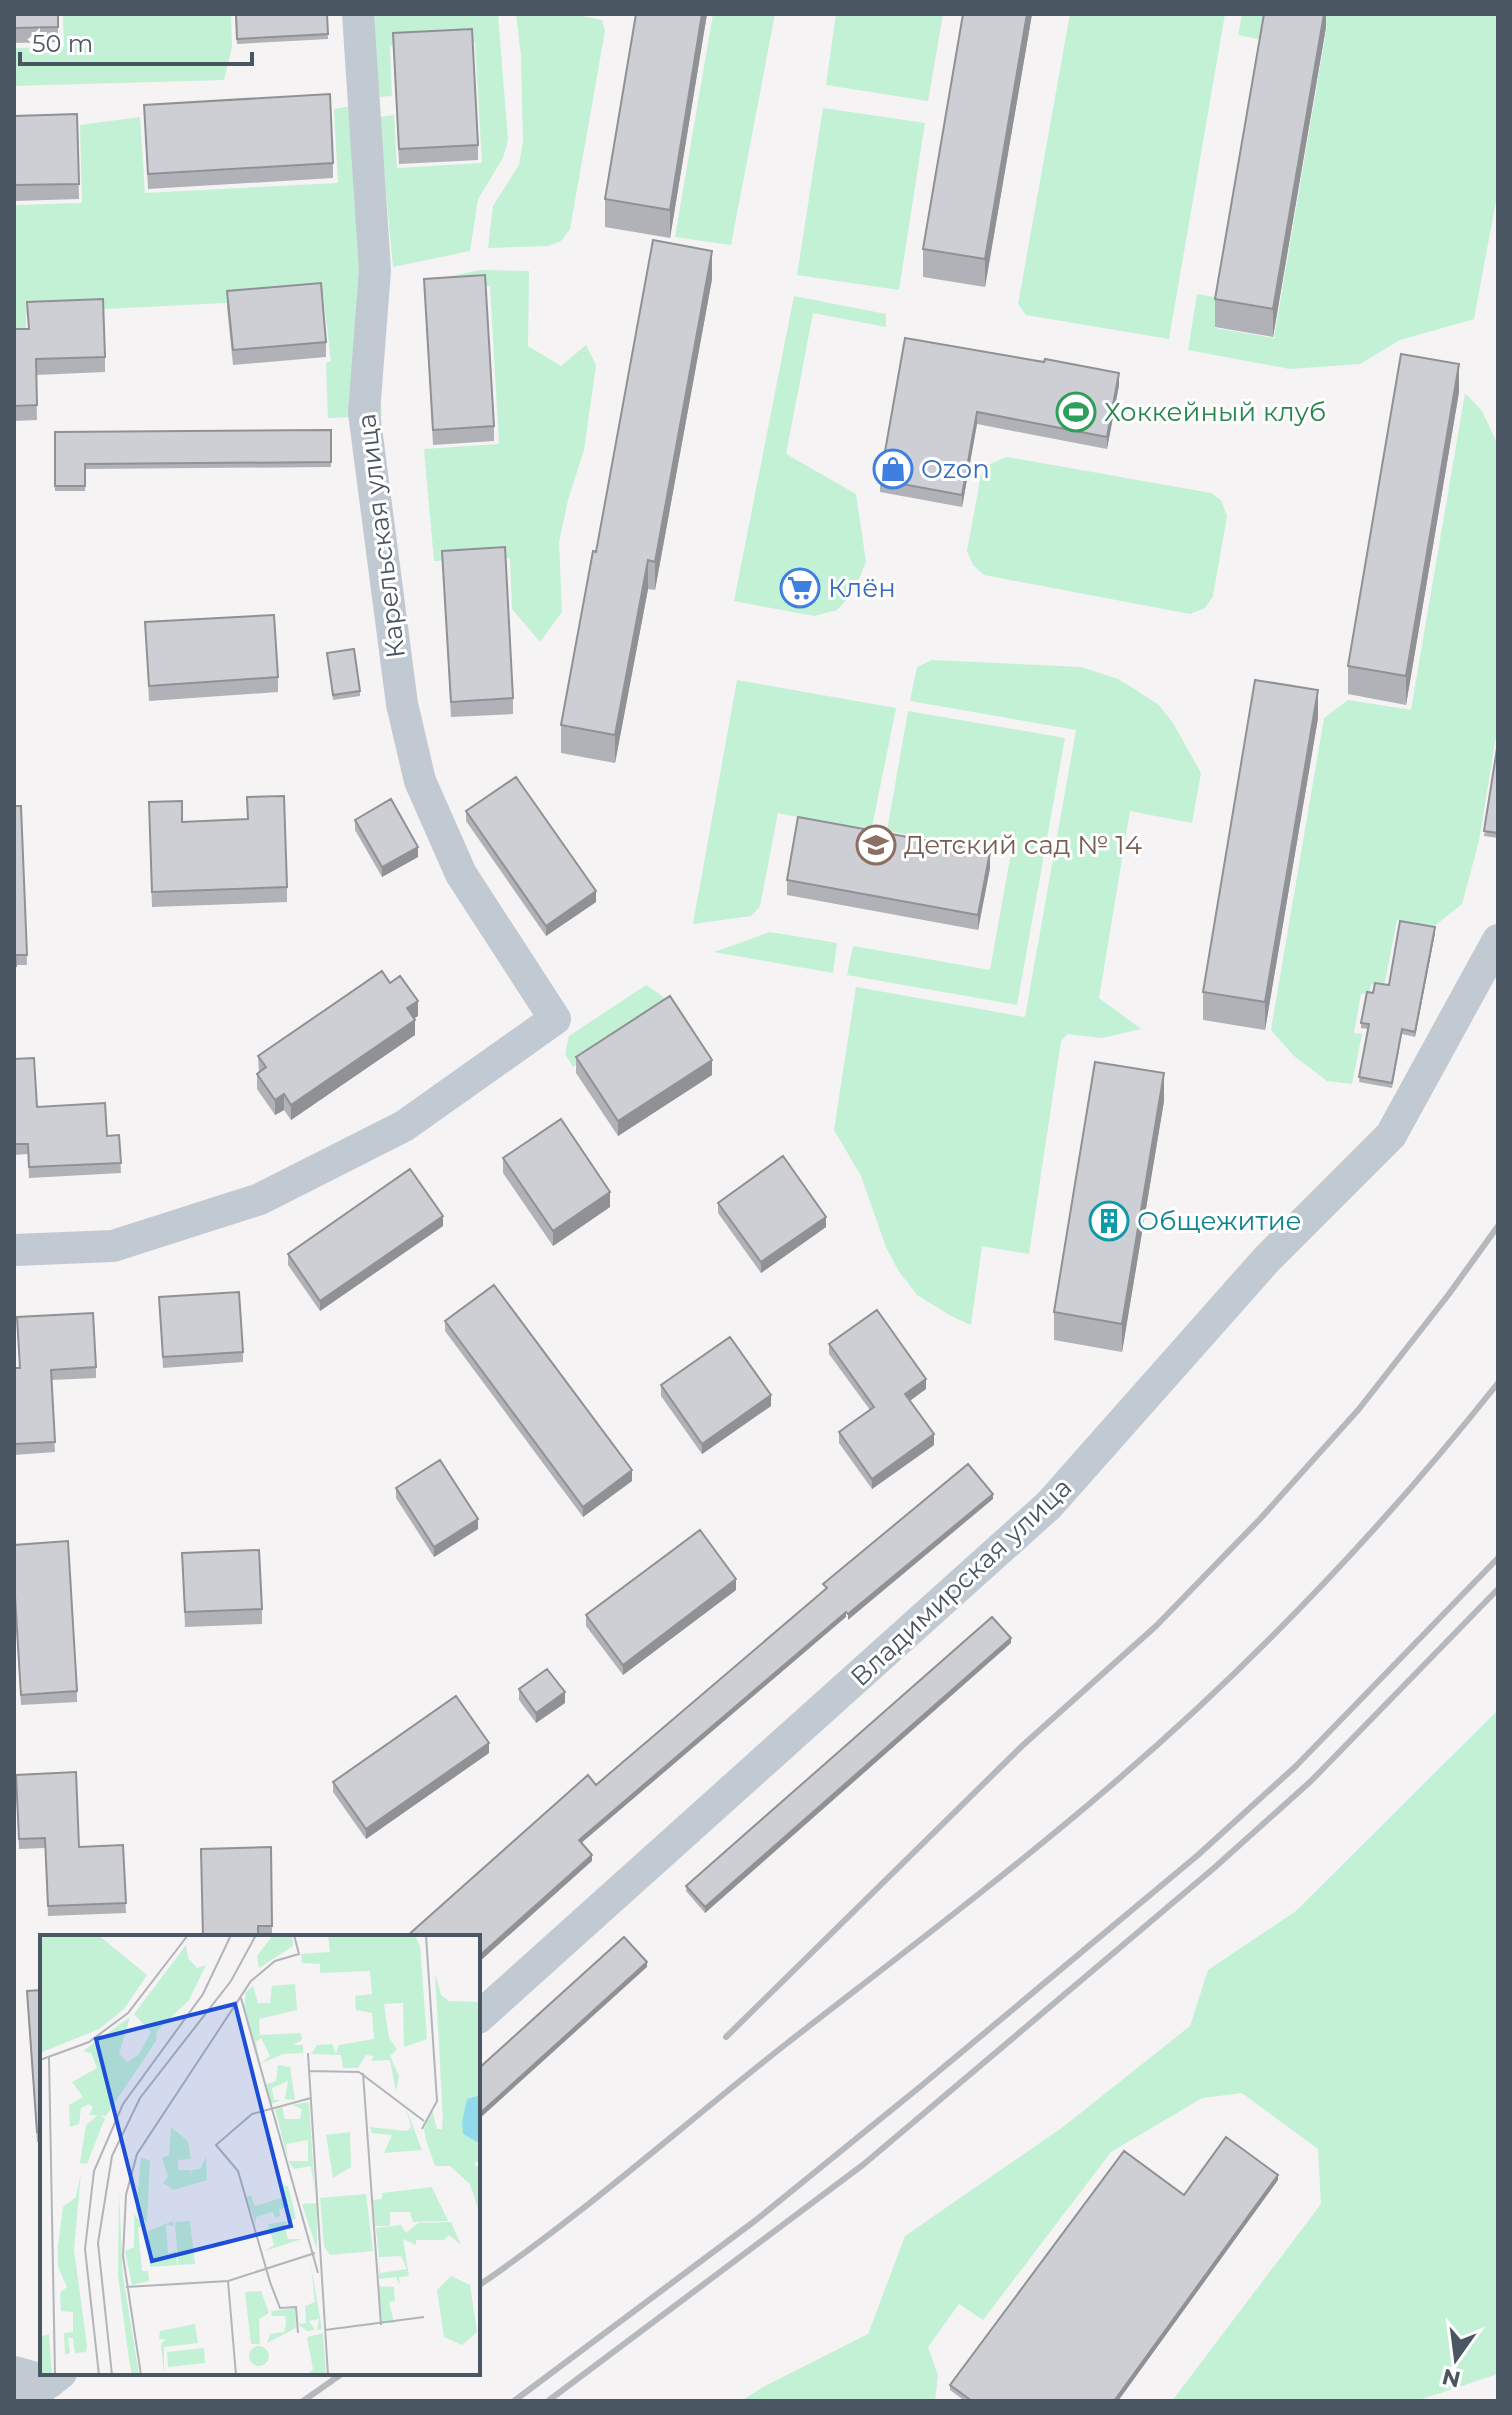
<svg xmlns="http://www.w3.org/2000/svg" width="1512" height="2415" viewBox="0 0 1512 2415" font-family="Montserrat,sans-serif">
	<rect width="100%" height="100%" fill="#f5f3f3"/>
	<path fill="#c3f1d5" d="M63,14H231L232,47L224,80L14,86V48L64,47Z
		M370,14H498L508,140L503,158L478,199L470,251L393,267L379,117L394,115L397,168L482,163L475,42L390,46L392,96L377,97Z
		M516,14H572L602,20L605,31L570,229L561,241L548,246L488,248L493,206L519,165L523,141L521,56Z
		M713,14H775L731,245L675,237Z
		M836,14H943L928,101L826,85Z
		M1070,14H1225L1169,339L1026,315L1018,304Z
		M1242,14H1498V190L1474,319L1400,340L1360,364L1290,369L1188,350L1197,294L1219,298L1215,328L1274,338L1327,26L1268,16L1263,40L1238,35Z
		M351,106L382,416L328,418L326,363L331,361L323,293L225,303L26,313V341H14V205L82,203L80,125L140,117L145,193L338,183L334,109Z
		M823,108L925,123L899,290L797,275Z
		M480,270L529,271L528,346L561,366L586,345L596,365L584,450L568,500L559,542L562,612L540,642L512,609L510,558L434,561L424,449L499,444L490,286L421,290L447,277Z
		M794,296L886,314V327L813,313L786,454L856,494L866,562L853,593L837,610L814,616L734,601Z
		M1465,393L1482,411L1498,445V724L1479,841L1462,904L1432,928L1397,920L1384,986L1371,984L1370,993L1361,994L1354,1033L1362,1034L1352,1084L1327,1081L1293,1055L1271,1030L1324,718L1348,700L1411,710Z
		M1007,457L1211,493L1221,500L1227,516L1213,596L1205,608L1190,614L984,575L973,565L967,551L981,475L992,463Z
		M932,660L1081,667L1118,679L1136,690L1159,705L1173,723L1201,773L1192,823L1130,811L1099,998L1141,1029L1102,1038L1067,1034L1061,1041L1029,1254L982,1246L971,1325L951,1316L917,1295L898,1270L886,1247L861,1176L834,1130L856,987L1025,1017L1076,730L910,701L917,667Z
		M737,680L896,708L871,832L778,813L760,906L751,916L693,924Z
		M908,711L1065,738L1017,1005L847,975L853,946L990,970L1011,853L887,831Z
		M770,932L837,943L833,973L714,952Z
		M646,985L672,1003L573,1067L565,1054L569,1036Z
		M1498,1710V2374L1416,2401H1172L1321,2204L1318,2149L1242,2093L1202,2098L1111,2152L983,2320L959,2304L928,2347L938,2375L935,2401H741L763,2387L868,2334L905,2236L1063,2127L1190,2026L1208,1970L1296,1911Z"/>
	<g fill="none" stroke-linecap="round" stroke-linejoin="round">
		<path stroke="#c1cad2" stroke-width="32" d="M14,1250L113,1246L260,1199L404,1126L555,1019L461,874L420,781L402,704L364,413L375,270L358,14
			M478,2018L1049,1505L1267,1259L1391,1135L1498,940
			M14,2372L50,2382
			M24,2401L61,2373"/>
		<path stroke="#b5b8bd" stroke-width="6" d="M726,2037L1022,1746L1156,1626L1260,1519L1359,1409L1449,1294L1498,1226
			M478,2286C586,2212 683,2125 786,2044C894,1960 1004,1877 1108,1788C1251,1666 1381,1530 1498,1383
			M303,2401L343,2373
			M514,2401L756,2220L921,2086L1198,1855L1296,1766L1498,1558
			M548,2401L864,2164L1214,1868L1311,1781L1498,1589"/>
	</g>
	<path fill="#b0b2b7" d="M14,14H58V42L14,43Z
		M235,14H327L328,39L237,44Z
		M707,14L670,238L605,227V199Z
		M1032,14L985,287L923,277V249Z
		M1326,14V27L1273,337L1215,327V299Z
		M393,33L478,145V160L399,164Z
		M144,105L333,163V178L148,189Z
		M77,114L79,199L14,201V116Z
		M424,279L494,426V441L433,445Z
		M712,279L655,590L648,589L615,763L561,753V725L596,552Z
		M227,291L326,342V357L233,365L227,307Z
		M14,329L105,357V372L36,375L37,420L14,421Z
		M905,338L1119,385L1107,449L977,424L962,507L880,492V480Z
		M1498,338V370H1497Z
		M1459,392L1406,705L1348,694V666Z
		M331,430V467L85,469V491H55V432Z
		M442,551L513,698V714L451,717Z
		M145,622L278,677V692L149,701Z
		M327,653L360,691V696L333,700Z
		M1318,718L1265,1030L1203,1020V992Z
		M1498,742V838L1484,836Z
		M14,806H21L27,965H16V976L14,977Z
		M466,811L596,902L546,936L466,821Z
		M149,818L182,822L248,819L287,887V902L152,907Z
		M355,820L418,857L382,877L355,830Z
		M990,868L978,930L787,895V880Z
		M1435,933L1415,1037L1402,1034L1392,1088L1359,1082L1368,1029L1361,1028V1023L1373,993L1389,985Z
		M390,983L418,1016L414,1018L415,1035L291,1120L284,1110L275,1115L257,1089V1074L259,1073L258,1056Z
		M576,1057L712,1075L618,1136L576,1073Z
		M14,1059L37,1107L107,1136L119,1135L121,1173L29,1178L28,1154L14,1155Z
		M1164,1101L1122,1352L1054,1340V1312Z
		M503,1158L610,1207L553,1246L503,1173Z
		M718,1203L826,1227L761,1273L718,1213Z
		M443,1226L320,1311L288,1265V1254Z
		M159,1297L243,1352V1362L163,1368Z
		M445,1321L632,1481L583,1517L445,1331Z
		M829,1344L926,1389L910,1401L934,1445L872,1489L839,1443V1432L870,1410L829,1354Z
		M96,1367V1378L51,1380L55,1452L14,1455V1368Z
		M661,1385L771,1406L702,1454L661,1396Z
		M396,1488L478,1529L434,1557L396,1498Z
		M14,1545L77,1691V1702L21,1705L14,1591Z
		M182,1553L262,1609V1624L185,1627Z
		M736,1590L623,1675L586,1626V1615Z
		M1011,1643L705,1913L686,1891V1886Z
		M519,1689L565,1703L536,1723L519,1700Z
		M489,1753L366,1839L333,1792V1782Z
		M16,1785L79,1847L123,1845L126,1913L48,1916L45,1848L19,1849Z
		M271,1847L272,1936L203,1937Z
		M42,1990V2142H37L27,1991Z
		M1278,2180L1118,2401H965L950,2390V2385L1184,2195Z"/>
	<path fill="#909195" d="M702,14H707L670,238V210Z
		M1027,14H1032L985,287V259Z
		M1324,14H1326V27L1273,337V309Z
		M712,251V279L655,590V562Z
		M1459,364V392L1406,705V676Z
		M1119,373V385L1107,449V437Z
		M977,412V424L962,507V495Z
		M648,560V589L615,763V735Z
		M1318,690V718L1265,1030V1002Z
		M418,847V857L382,877V867Z
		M990,852V868L978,930V915Z
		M596,891V902L546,936V926Z
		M1435,927V933L1415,1037V1032Z
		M418,1001V1016L407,1023V1008Z
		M415,1020V1035L291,1120V1105Z
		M712,1060V1075L618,1136V1121Z
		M1164,1073V1101L1122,1352V1324Z
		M284,1094V1110L275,1115V1100Z
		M610,1192V1207L553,1246V1231Z
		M443,1216V1226L320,1311V1301Z
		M826,1217V1227L761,1273V1262Z
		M926,1379V1389L905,1404V1394Z
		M771,1395V1406L702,1454V1444Z
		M934,1434V1445L872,1489V1479Z
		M632,1470V1481L583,1517V1507Z
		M993,1494V1499L848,1620V1614Z
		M478,1519V1529L434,1557V1547Z
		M736,1579V1590L623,1675V1665Z
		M846,1612V1617L579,1845V1840Z
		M1011,1638V1643L705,1913V1907Z
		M565,1692V1703L536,1723V1713Z
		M489,1743V1753L366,1839V1829Z
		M592,1855V1861L478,1963V1957Z
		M647,1962V1967L478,2120V2115Z
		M1278,2175V2180L1118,2401H1114Z"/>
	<path fill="#cdcfd5" stroke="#909195" stroke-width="2" d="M14,14H58V27L14,28Z
		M236,14H327L328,34L237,39Z
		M636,14H702L670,210L605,199Z
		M963,14H1027L985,259L923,249Z
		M1264,14H1324L1273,309L1215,299Z
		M472,29L478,145L399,149L393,33Z
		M330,94L333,163L148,174L144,105Z
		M77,114L79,184L14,185V116Z
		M653,240L712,251L655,562L648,560L615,735L561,725L593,551L596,552Z
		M485,275L494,426L433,430L424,279Z
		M321,283L326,342L233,350L227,291Z
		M103,299L105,357L36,359L37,405L14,406V329H29L27,302Z
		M905,338L1044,362L1045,359L1119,373L1107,437L977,412L962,495L880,480Z
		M1401,354L1459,364L1406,676L1348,666Z
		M331,430V462L85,464V486H55V432Z
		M505,547L513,698L451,702L442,551Z
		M274,615L278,677L149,686L145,622Z
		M354,649L360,691L333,695L327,653Z
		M1255,680L1318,690L1265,1002L1203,992Z
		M1498,742V833L1484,831Z
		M516,777L596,891L546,926L466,811Z
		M284,796L287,887L152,892L149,802L182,801V822L248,819L247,797Z
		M391,799L418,847L382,867L355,820Z
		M14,806H21L27,955H15L16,966H14Z
		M798,817L990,852L978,915L787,880Z
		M1400,921L1435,927L1415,1032L1402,1029L1392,1083L1359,1077L1369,1024L1361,1023L1367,992L1373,993L1375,983L1389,985Z
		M382,971L390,983L400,976L418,1001L407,1008L415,1020L291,1105L284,1094L275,1100L257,1074L266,1067L258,1056Z
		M670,996L712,1060L618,1121L576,1057Z
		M34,1058L37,1107L105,1103L107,1136L119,1135L121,1163L29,1167L28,1144H14V1059Z
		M1095,1062L1164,1073L1122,1324L1054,1312Z
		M561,1119L610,1192L553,1231L503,1158Z
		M783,1156L826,1217L761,1262L718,1203Z
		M410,1169L443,1216L320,1301L288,1254Z
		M494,1285L632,1470L583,1507L445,1321Z
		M239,1292L243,1352L163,1357L159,1297Z
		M877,1310L926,1379L905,1394L934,1434L872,1479L839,1432L874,1407L829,1344Z
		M93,1313L96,1367L51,1370L55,1442L14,1444V1368H20L17,1317Z
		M730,1337L771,1395L702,1444L661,1385Z
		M440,1460L478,1519L434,1547L396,1488Z
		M968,1464L993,1494L848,1614L846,1612L579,1840L592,1855L478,1957V1937H406L588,1775L596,1785L827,1588L823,1584Z
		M700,1530L736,1579L623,1665L586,1615Z
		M68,1541L77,1691L21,1695L14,1580V1545Z
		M259,1550L262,1609L185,1612L182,1553Z
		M992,1617L1011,1638L705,1907L686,1886Z
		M547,1669L565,1692L536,1713L519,1689Z
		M456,1696L489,1743L366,1829L333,1782Z
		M76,1772L79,1847L123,1845L126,1903L48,1906L45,1838L19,1839L16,1775Z
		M271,1847L272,1926H258V1937H203L201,1849Z
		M624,1937L647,1962L478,2115V2069Z
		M42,1990V2132H37L27,1991Z
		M1226,2137L1278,2175L1114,2401H972L950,2385L1124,2151L1184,2195Z"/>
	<defs>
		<symbol id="stadium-ring" viewBox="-11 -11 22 22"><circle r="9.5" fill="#fff" stroke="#2e9e5b" stroke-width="1.5"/><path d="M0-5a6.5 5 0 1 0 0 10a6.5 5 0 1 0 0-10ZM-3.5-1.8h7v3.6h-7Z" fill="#2e9e5b"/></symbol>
		<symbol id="shop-ring" viewBox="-11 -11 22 22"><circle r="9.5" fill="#fff" stroke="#3f7fe0" stroke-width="1.5"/><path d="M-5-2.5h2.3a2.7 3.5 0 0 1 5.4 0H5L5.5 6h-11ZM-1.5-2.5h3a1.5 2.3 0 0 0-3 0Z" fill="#3f7fe0"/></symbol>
		<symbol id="supermarket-ring" viewBox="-11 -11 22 22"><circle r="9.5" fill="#fff" stroke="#3f7fe0" stroke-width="1.5"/><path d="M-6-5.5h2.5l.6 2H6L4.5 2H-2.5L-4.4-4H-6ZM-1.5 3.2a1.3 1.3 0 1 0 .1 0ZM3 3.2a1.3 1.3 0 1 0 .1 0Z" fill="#3f7fe0"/></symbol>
		<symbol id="school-ring" viewBox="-11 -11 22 22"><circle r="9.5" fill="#fff" stroke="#8d6e63" stroke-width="1.5"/><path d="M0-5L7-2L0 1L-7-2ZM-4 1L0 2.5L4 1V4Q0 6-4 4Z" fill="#8d6e63"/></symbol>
		<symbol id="building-ring" viewBox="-11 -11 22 22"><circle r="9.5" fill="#fff" stroke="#0f9aa8" stroke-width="1.5"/><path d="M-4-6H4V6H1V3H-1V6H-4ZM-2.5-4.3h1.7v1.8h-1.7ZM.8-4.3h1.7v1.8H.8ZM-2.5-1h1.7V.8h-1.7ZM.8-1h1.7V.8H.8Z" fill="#0f9aa8"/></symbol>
	</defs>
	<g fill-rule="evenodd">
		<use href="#stadium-ring" x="1054" y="390" width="44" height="44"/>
		<use href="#shop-ring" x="871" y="447" width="44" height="44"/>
		<use href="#supermarket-ring" x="778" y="566" width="44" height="44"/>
		<use href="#school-ring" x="854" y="823" width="44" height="44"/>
		<use href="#building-ring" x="1087" y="1199" width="44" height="44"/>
	</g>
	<g text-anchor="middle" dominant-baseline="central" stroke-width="6" stroke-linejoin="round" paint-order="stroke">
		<g font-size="26" fill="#27864d" stroke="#fff" text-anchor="start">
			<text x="1104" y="412">Хоккейный клуб</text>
		</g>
		<g font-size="26" fill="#366cbe" stroke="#fff" text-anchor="start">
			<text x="921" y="469">Ozon</text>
			<text x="828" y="588">Клён</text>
		</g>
		<g font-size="26" fill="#4a5661" stroke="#fff">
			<text transform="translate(381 536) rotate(-97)">Карельская улица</text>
			<text transform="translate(961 1582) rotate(-43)">Владимирская улица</text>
		</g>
		<g font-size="26" fill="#785e54" stroke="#fff" text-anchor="start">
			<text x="904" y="845">Детский сад № 14</text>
		</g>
		<g font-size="26" fill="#0d838f" stroke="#fff" text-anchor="start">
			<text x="1137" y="1221">Общежитие</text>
		</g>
	</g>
	<g transform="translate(40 1935)">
		<rect width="440" height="440" fill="#f5f3f3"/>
		<path d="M0,0H58L107,40L84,74L59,94L0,118ZM233,0H252L253,11L219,33L217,21ZM288,0H374L380,10L387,104L364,112L363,68L344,69L349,103L357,114L350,121L359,141L356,157L350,125L331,126L334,121L326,120L318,133H303L301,120L271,119L277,110L292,109L296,119L299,110L334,104L332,78L316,75L315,61L332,59L330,36L280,38V29L262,28L261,19L290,17ZM146,10L148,23L157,33L166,30L149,65L117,96L116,106L66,181L49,180L53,172L49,169L41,173L39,189L30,192L29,170L43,162L32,147L57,133L51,118L43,116L90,82L79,119L88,127L99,119L111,97L94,79ZM395,38L401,60L409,66L440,67V160L427,164L423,199L440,209V224L434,229L440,233V280L430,249L410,231H395L386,205L384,195L392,175L397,194H402L403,183ZM255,49L257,75L219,84L220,100L261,98L262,105L253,110H263V118L243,119L220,129L230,121L221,103L216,107L219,124L204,71L206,57L213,51L218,68H230L232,51ZM238,130L250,132L255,165L245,164L248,146L232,153L234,165H241L231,169L224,150L236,146ZM268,167L269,169L275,259L271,231L254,234L248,226H268V205L246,209L248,225L235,174L242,172L245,184H260L262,174L252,170ZM366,173L382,215L344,218L352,200L332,198L330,192L367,196L371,192ZM58,180L65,183L47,229L40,228L46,190ZM131,192L148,206L151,224L138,225V235H150L152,246L151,235L160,234L166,222L167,245L134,255L123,248L128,242L122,223L129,220ZM310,197L311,232L293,243L286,200ZM101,222L110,226L107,288L96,276ZM41,237L34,315L47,411L46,417L35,418L33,403H28L30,418L25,420L24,398L33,397V377L21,376L20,358L27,352L18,332V312L23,272L36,262ZM243,251H248L256,283L250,287L244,289L248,304H262L225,316L234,310L228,289L250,286V272L239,274L240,281L235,283L233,277L216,282V289L206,262L211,260L215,271L241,263ZM392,252L408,286L373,287L370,277H350V291H335L333,265L342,264V258ZM79,259L83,341L99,440H92L89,425L78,340ZM326,259L333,316L290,320L284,311L280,263ZM277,268V315L262,269ZM94,279L104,291L98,292L102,336H108L109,346L92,350L85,316L94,312ZM133,286L134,291L126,290L128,319L136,316L137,330L110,332L108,296ZM150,286L155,329L138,330L135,287ZM411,287L421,310L409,300L404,305H376V310L363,304L369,341L359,342L360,350L356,342L339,344V327L340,338L367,334L361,321L339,322L336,293L361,290L366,298L378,288ZM271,331L282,394L277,395L279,384L269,386L275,395L267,396L258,389L266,388L265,371L275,367ZM411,341L430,350L437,397L422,410L404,402L397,355ZM338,351L354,352L355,366L349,367L354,388H342ZM221,356L229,378L219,384L220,409H211L205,357ZM255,373L256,393L227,408L230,399L244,397L246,388L245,381H232L231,376ZM155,389L158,408L124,412V440L121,409L126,404H119L120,396ZM283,398L286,440H267L273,434L267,402ZM9,399L12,440H0V402ZM209 421a10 10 0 1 1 20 0a10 10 0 1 1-20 0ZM164,413L165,428L128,432L127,417Z" fill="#c3f1d5"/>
		<path d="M440,160V209L423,199L422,187L427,164Z" fill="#90daee"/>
		<path fill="none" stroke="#b1b4b9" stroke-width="2" d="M201,63L278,338M268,118L288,440M9,122L15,440M0,125L49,107L88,78L148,0M269,136L319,137L384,186M323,138L341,390M382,194L397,166L386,0M188,346L196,440M86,352L188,346L275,318M285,395L384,382M258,398L256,372L240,373L230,347L198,236L176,210L212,179L271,163M59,440L45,314L54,236L83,169L163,59L191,0M72,440L58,308L72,221L100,163L191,46L216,0M101,440L83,321L86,260L97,219L211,46L235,26L259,19L254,0"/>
		<path fill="#1d4ed8" fill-opacity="0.15" stroke="#1d4ed8" stroke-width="4" d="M195,69L251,291L112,326L56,104Z"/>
		<rect width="440" height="440" fill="none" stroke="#4a5661" stroke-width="4"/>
	</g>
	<rect width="1512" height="2415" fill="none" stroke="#4a5661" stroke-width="32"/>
	<g transform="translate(1456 2359) rotate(194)" stroke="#ffffff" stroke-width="6" paint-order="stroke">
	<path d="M0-6L14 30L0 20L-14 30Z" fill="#4a5661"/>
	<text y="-12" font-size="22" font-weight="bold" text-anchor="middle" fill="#4a5661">N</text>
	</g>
	<path d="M20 52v12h232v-12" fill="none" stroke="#4a5661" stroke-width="4"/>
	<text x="32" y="52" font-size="24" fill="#4a5661" stroke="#ffffff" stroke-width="6" paint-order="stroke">50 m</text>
</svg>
